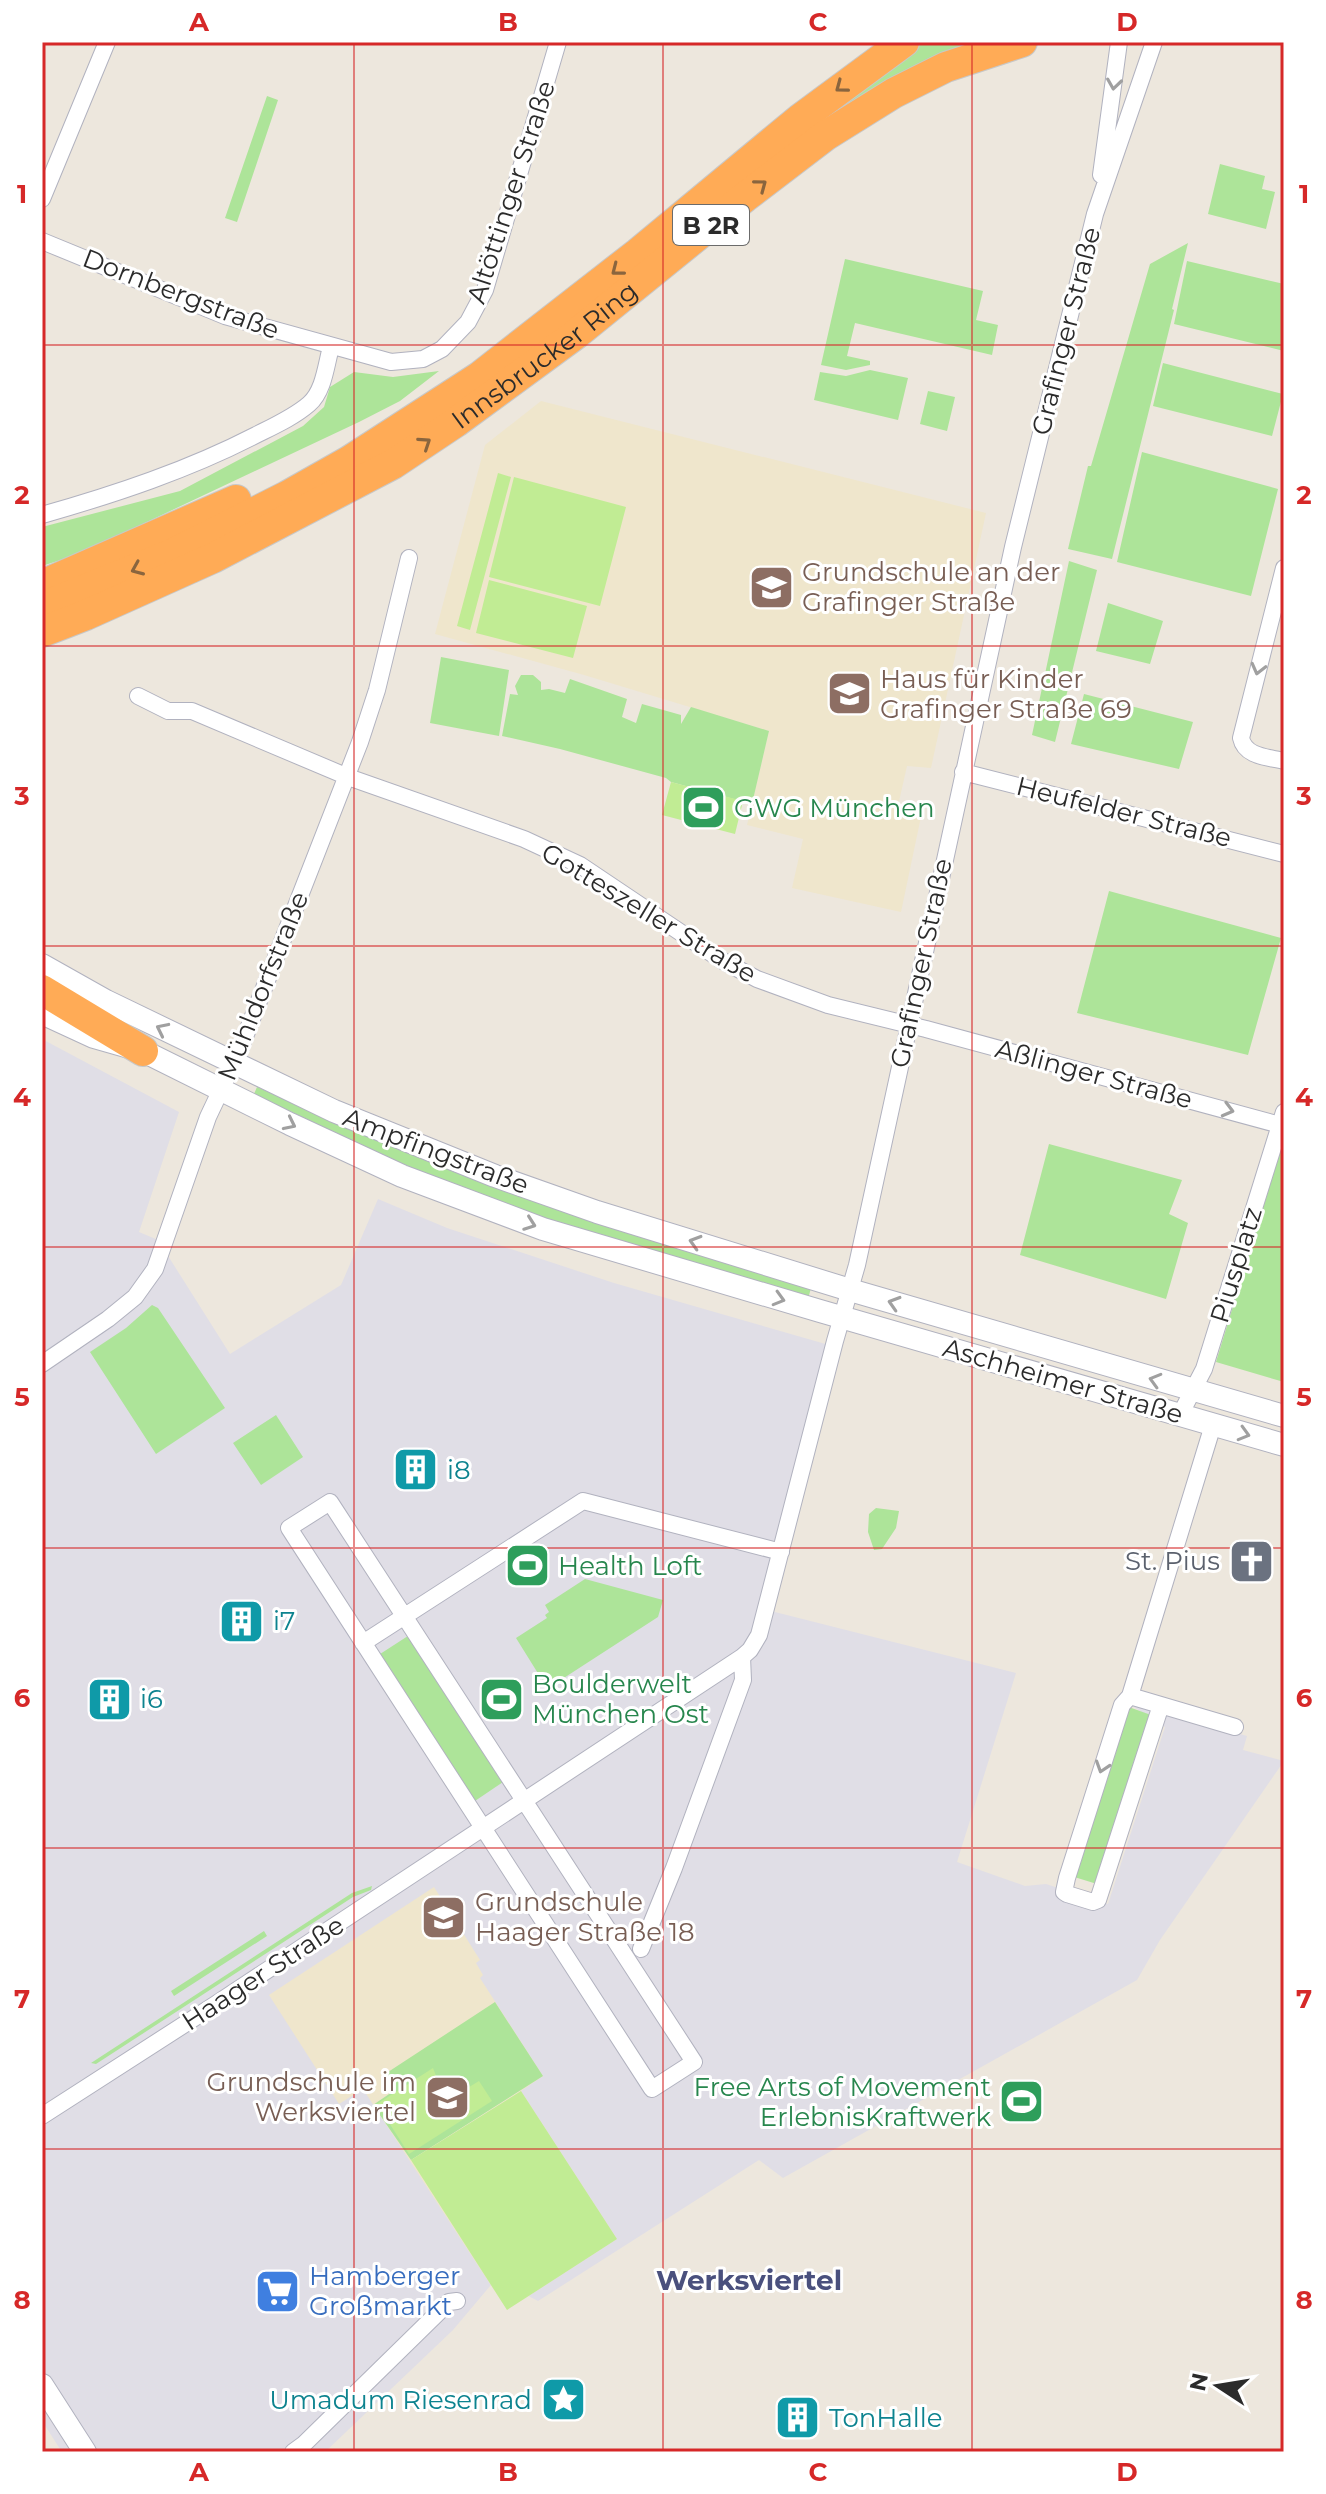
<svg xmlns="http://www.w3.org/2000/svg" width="1326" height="2494" viewBox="0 0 1326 2494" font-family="Montserrat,sans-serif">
	<rect width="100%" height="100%" fill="#ede7dd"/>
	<path fill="#e0dee6" d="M42,1039L179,1112L139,1232L158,1240L230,1354L341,1285L378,1199L447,1228L614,1283L829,1345L767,1610L1016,1673L957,1862L1025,1886L1046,1884L1108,1904L1165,1727L1126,1702L1247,1736L1243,1750L1284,1761L1160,1940L1137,1980L783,2178L759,2160L538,2301L496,2279L453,2330L325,2452H62L42,2421Z"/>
	<path fill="#efe6cc" d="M541,401L986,513L931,768L907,766L898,806L922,812L901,912L792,888L803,839L747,825L769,731L584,675L435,634L485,445Z
		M434,1887L480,1960L476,1963L483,1975L480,1978L543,2076L521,2091L617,2239L507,2310L363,2089L339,2104L269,1995Z"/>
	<path fill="#ade499" d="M922,42H972L923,63L836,114L829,107L869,76Z
		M267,96L278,100L237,222L225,218Z
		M1220,164L1265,176L1262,189L1275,192L1266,229L1208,214Z
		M1188,243L1172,309L1174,310L1112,559L1068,549L1088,466H1091L1150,264Z
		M845,259L983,291L976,320L998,325L992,355L855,323L847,356L870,361V365L846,370L821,365Z
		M1187,261L1284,284V351L1174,324Z
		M1163,363L1283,394L1272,436L1153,406Z
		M870,370L908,378L898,420L814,400L820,372L846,376Z
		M439,371L400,401L359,422L79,554L42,566V527L180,491L303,426L324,407L330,387L354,372L393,377Z
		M928,391L955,397L947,431L920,424Z
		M1142,452L1278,489L1251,596L1117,562Z
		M1069,561L1097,570L1055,742L1032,735Z
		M1108,603L1163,621L1150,664L1096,651Z
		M441,657L509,670L499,736L430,723Z
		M521,675H533L541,682V690L549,689L565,693L570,679L627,699L622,717L636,723L642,704L681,715V724L691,707L769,731L752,804L671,782L666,778L560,749L502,736L510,694L518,695L515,686Z
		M1084,694L1193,722L1179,769L1071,744Z
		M1109,891L1281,938L1248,1055L1077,1013Z
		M257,1087L437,1165L581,1214L811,1288L808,1299L573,1230L432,1179L254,1094Z
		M1284,1139V1382L1216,1362Z
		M1049,1144L1182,1180L1169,1214L1188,1223L1166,1299L1020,1255Z
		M152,1305L158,1308L225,1408L156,1454L90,1352L126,1328Z
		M276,1415L303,1457L261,1485L233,1443Z
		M876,1508L899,1511L896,1528L882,1549L874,1550L868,1532L869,1514Z
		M585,1579L663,1600L658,1617L553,1685L544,1683L516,1638L547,1618L545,1615L549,1612L545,1605Z
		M411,1634L506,1780L472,1803L377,1656Z
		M1126,1706L1151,1715L1097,1884L1071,1876Z
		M372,1886L371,1890L353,1897L96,2064L91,2063L352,1893Z
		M264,1931L267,1936L174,1996L171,1991Z
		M495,2002L543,2076L411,2160L373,2105L395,2090L385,2074Z"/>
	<path fill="#c1ec94" d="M498,473L511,477L470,630L457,626Z
		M514,477L626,507L600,606L489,577Z
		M489,580L587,606L573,658L476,633Z
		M671,782L743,801L735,834L662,815Z
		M433,2068L438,2081L456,2095L479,2081L492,2101L409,2154L377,2104Z
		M521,2091L617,2239L507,2310L411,2160Z"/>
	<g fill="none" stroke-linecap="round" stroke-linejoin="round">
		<defs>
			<path id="street" d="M1101,175L1119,42
				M42,199L107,42
				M42,241L225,316L391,362L423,359L442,349L468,322L485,290L558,42
				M42,515C116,494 188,470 256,435C274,426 294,417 309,404C324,391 326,365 331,347
				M1284,568L1241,738C1245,757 1268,757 1284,761
				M138,696L168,711H192L348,777L524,839L580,865L723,961L757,979L828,1005L926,1029L1280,1125
				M963,772L1284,854
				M42,1364L108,1319L135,1297L155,1269L208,1117L241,1047L360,742L377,690L409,558
				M1180,1415L1204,1369L1284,1112
				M330,1502L694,2062L652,2089L289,1528Z
				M363,1643L583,1501L781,1552
				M1130,1696L1235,1727
				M1161,1705L1098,1900L1093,1902L1067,1894L1064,1892L1067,1878L1122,1705L1130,1696L1213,1425
				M641,1949L674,1868L743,1680L742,1657
				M42,2116L216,2004L742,1657L750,1650L759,1635L835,1341L857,1265L1013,547L1095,214L1154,42
				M293,2452L304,2444L449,2302L457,2301"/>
			<path id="secondary" d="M42,965L106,1001L334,1111L495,1176L597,1212L850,1290L1284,1416
				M42,1013L94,1037L143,1051L290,1124L402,1176L543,1229L820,1311L1284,1445
				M42,2385L85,2452"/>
			<g id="highway">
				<path d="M42,585L236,500"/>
				<path d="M42,607L172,554L287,496L349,461L479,377L638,253L801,118L904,42"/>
				<path id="s1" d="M42,632L86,615L213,558L393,464L456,422L576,334L745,197L825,136L894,93L946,67L1022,42"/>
				<path d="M42,990L143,1051"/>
			</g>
		</defs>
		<use href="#street" stroke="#b1b2bf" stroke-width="18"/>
		<use href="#secondary" stroke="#b1b2bf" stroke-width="24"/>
		<use href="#highway" stroke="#c8c8c8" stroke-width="32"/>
		<use href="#street" stroke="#fff" stroke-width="16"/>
		<use href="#secondary" stroke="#fff" stroke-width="22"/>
		<use href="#highway" stroke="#ffab56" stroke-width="30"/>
	</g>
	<defs><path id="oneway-chevron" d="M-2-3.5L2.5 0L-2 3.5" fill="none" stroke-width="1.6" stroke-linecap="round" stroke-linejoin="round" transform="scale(2)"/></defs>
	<g stroke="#a0a0a0">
		<use href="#oneway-chevron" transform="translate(1114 84) rotate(98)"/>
		<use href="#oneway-chevron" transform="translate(1258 669) rotate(104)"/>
		<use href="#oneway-chevron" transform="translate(162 1029) rotate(-154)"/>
		<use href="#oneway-chevron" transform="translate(1228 1110) rotate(15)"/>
		<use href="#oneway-chevron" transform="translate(290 1124) rotate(26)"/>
		<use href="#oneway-chevron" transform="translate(530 1224) rotate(20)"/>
		<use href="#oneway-chevron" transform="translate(695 1242) rotate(-163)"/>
		<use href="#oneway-chevron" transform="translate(779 1299) rotate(16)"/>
		<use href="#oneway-chevron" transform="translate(894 1303) rotate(-163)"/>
		<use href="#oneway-chevron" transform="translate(1155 1380) rotate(-164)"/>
		<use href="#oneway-chevron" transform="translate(1244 1434) rotate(16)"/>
		<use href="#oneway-chevron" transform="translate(1102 1767) rotate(108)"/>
	</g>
	<g stroke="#8a653e">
		<use href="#oneway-chevron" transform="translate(841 87) rotate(143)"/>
		<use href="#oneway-chevron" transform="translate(761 185) rotate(-37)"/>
		<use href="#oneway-chevron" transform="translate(617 270) rotate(142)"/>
		<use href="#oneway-chevron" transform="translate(425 443) rotate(-34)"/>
		<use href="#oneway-chevron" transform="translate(137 569) rotate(157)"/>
	</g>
	<path fill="none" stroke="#d62828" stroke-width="2" stroke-opacity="0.55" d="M354,42V2452M663,42V2452M972,42V2452M42,345H1284M42,646H1284M42,946H1284M42,1247H1284M42,1548H1284M42,1848H1284M42,2149H1284"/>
	<defs>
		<symbol id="school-square" viewBox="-11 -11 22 22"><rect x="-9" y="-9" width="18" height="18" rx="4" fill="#8d6e63" stroke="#fff"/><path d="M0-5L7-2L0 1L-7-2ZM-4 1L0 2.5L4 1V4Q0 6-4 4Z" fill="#fff"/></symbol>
		<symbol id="stadium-square" viewBox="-11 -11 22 22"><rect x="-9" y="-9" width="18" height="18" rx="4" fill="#2e9e5b" stroke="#fff"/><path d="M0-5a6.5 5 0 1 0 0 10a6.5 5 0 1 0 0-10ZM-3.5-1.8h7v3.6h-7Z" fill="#fff"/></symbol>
		<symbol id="building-square" viewBox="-11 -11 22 22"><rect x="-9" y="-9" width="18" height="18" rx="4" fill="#0f9aa8" stroke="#fff"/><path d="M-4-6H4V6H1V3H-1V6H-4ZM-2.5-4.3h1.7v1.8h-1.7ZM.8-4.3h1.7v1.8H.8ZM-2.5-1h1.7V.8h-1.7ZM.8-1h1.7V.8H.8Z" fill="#fff"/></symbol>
		<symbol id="church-square" viewBox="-11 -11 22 22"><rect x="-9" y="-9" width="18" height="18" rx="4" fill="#6b7280" stroke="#fff"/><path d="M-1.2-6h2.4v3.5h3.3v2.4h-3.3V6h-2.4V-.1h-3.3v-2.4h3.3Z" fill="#fff"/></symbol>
		<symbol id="supermarket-square" viewBox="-11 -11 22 22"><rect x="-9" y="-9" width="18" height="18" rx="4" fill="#3f7fe0" stroke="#fff"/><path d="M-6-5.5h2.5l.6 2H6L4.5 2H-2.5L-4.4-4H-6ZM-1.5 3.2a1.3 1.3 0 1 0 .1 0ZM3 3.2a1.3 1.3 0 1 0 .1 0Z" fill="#fff"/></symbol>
		<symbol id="sight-square" viewBox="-11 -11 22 22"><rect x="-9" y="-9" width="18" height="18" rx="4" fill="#0f9aa8" stroke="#fff"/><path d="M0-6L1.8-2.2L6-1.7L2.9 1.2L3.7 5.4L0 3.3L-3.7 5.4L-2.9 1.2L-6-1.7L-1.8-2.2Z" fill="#fff"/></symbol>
	</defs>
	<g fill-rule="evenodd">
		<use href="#school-square" x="746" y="562" width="51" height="51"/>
		<use href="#school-square" x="824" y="668" width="51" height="51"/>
		<use href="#stadium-square" x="678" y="782" width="51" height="51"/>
		<use href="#building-square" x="390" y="1444" width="51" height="51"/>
		<use href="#church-square" x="1226" y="1536" width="51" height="51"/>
		<use href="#stadium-square" x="502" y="1540" width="51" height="51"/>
		<use href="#building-square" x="216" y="1596" width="51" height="51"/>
		<use href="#building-square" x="84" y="1674" width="51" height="51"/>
		<use href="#stadium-square" x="476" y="1674" width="51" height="51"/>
		<use href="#school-square" x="418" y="1892" width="51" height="51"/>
		<use href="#school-square" x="422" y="2072" width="51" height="51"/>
		<use href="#stadium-square" x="996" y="2076" width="51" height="51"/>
		<use href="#supermarket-square" x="252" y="2266" width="51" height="51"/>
		<use href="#sight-square" x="538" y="2374" width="51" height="51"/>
		<use href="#building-square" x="772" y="2392" width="51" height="51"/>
	</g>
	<g text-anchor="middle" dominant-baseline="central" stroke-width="6" stroke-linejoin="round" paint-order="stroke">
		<rect fill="#fff" stroke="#6b6b6b" stroke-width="2" x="673" y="205" width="76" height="40" rx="6"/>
		<g font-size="24" font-weight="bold" fill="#2b2b2b">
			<text x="711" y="225">B 2R</text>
		</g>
		<g font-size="26" fill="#2b2b2b" stroke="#fff">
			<text transform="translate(511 192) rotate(-72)">Altöttinger Straße</text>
			<text transform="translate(181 294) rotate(21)">Dornbergstraße</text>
			<text transform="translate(1066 331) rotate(-76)">Grafinger Straße</text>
			<text stroke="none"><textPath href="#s1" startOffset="576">Innsbrucker Ring</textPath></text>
			<text transform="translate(1124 812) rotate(14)">Heufelder Straße</text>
			<text transform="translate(649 913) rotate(31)">Gotteszeller Straße</text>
			<text transform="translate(921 963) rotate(-78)">Grafinger Straße</text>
			<text transform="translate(263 986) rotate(-68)">Mühldorfstraße</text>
			<text transform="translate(1094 1074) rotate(15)">Aßlinger Straße</text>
			<text transform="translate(436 1151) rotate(21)">Ampfingstraße</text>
			<text transform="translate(1236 1265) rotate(-73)">Piusplatz</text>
			<text transform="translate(1063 1381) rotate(16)">Aschheimer Straße</text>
			<text transform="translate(263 1973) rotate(-33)">Haager Straße</text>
		</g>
		<g font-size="26" fill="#785e54" stroke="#fff" text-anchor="start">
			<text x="802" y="572">Grundschule an der<tspan x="802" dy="30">Grafinger Straße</tspan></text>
			<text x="880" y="679">Haus für Kinder<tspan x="880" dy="30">Grafinger Straße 69</tspan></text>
			<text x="475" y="1902">Grundschule<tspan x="475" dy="30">Haager Straße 18</tspan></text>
			<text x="416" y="2082" text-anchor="end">Grundschule im<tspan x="416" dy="30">Werksviertel</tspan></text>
		</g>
		<g font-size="26" fill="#27864d" stroke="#fff" text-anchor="start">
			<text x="734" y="808">GWG München</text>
			<text x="558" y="1566">Health Loft</text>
			<text x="532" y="1684">Boulderwelt<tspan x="532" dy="30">München Ost</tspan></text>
			<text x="991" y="2087" text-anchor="end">Free Arts of Movement<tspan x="991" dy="30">ErlebnisKraftwerk</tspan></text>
		</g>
		<g font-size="26" fill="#0d838f" stroke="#fff" text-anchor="start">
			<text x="447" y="1470">i8</text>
			<text x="273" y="1621">i7</text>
			<text x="140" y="1699">i6</text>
			<text x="532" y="2400" text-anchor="end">Umadum Riesenrad</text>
			<text x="829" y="2418">TonHalle</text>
		</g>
		<g font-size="26" fill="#5b616d" stroke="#fff" text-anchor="end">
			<text x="1220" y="1561">St. Pius</text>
		</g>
		<g font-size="26" fill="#366cbe" stroke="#fff" text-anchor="start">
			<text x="309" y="2276">Hamberger<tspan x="309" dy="30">Großmarkt</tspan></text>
		</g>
		<g font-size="28" font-weight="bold" fill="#4a507d" stroke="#fff">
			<text x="749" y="2280">Werksviertel</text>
		</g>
	</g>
	<rect width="1326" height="2494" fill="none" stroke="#ffffff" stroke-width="88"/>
	<g transform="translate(1218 2386) rotate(282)" stroke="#ffffff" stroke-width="6" paint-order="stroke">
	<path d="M0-6L14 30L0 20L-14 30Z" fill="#2b2b2b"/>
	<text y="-12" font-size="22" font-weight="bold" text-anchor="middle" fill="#2b2b2b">N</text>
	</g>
	<rect x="44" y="44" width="1238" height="2406" fill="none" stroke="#d62828" stroke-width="3"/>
	<g font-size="26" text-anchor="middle" font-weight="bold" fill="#d62828">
		<text x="199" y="31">A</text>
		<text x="508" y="31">B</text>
		<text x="818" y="31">C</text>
		<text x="1127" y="31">D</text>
		<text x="22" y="203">1</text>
		<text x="1304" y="203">1</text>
		<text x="22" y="504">2</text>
		<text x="1304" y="504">2</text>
		<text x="22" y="805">3</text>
		<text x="1304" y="805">3</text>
		<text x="22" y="1106">4</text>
		<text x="1304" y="1106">4</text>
		<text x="22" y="1406">5</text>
		<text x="1304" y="1406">5</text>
		<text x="22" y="1707">6</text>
		<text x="1304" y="1707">6</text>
		<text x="22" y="2008">7</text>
		<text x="1304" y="2008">7</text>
		<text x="22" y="2309">8</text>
		<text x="1304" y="2309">8</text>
		<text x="199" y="2481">A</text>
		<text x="508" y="2481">B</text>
		<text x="818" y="2481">C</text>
		<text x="1127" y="2481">D</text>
	</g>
</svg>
